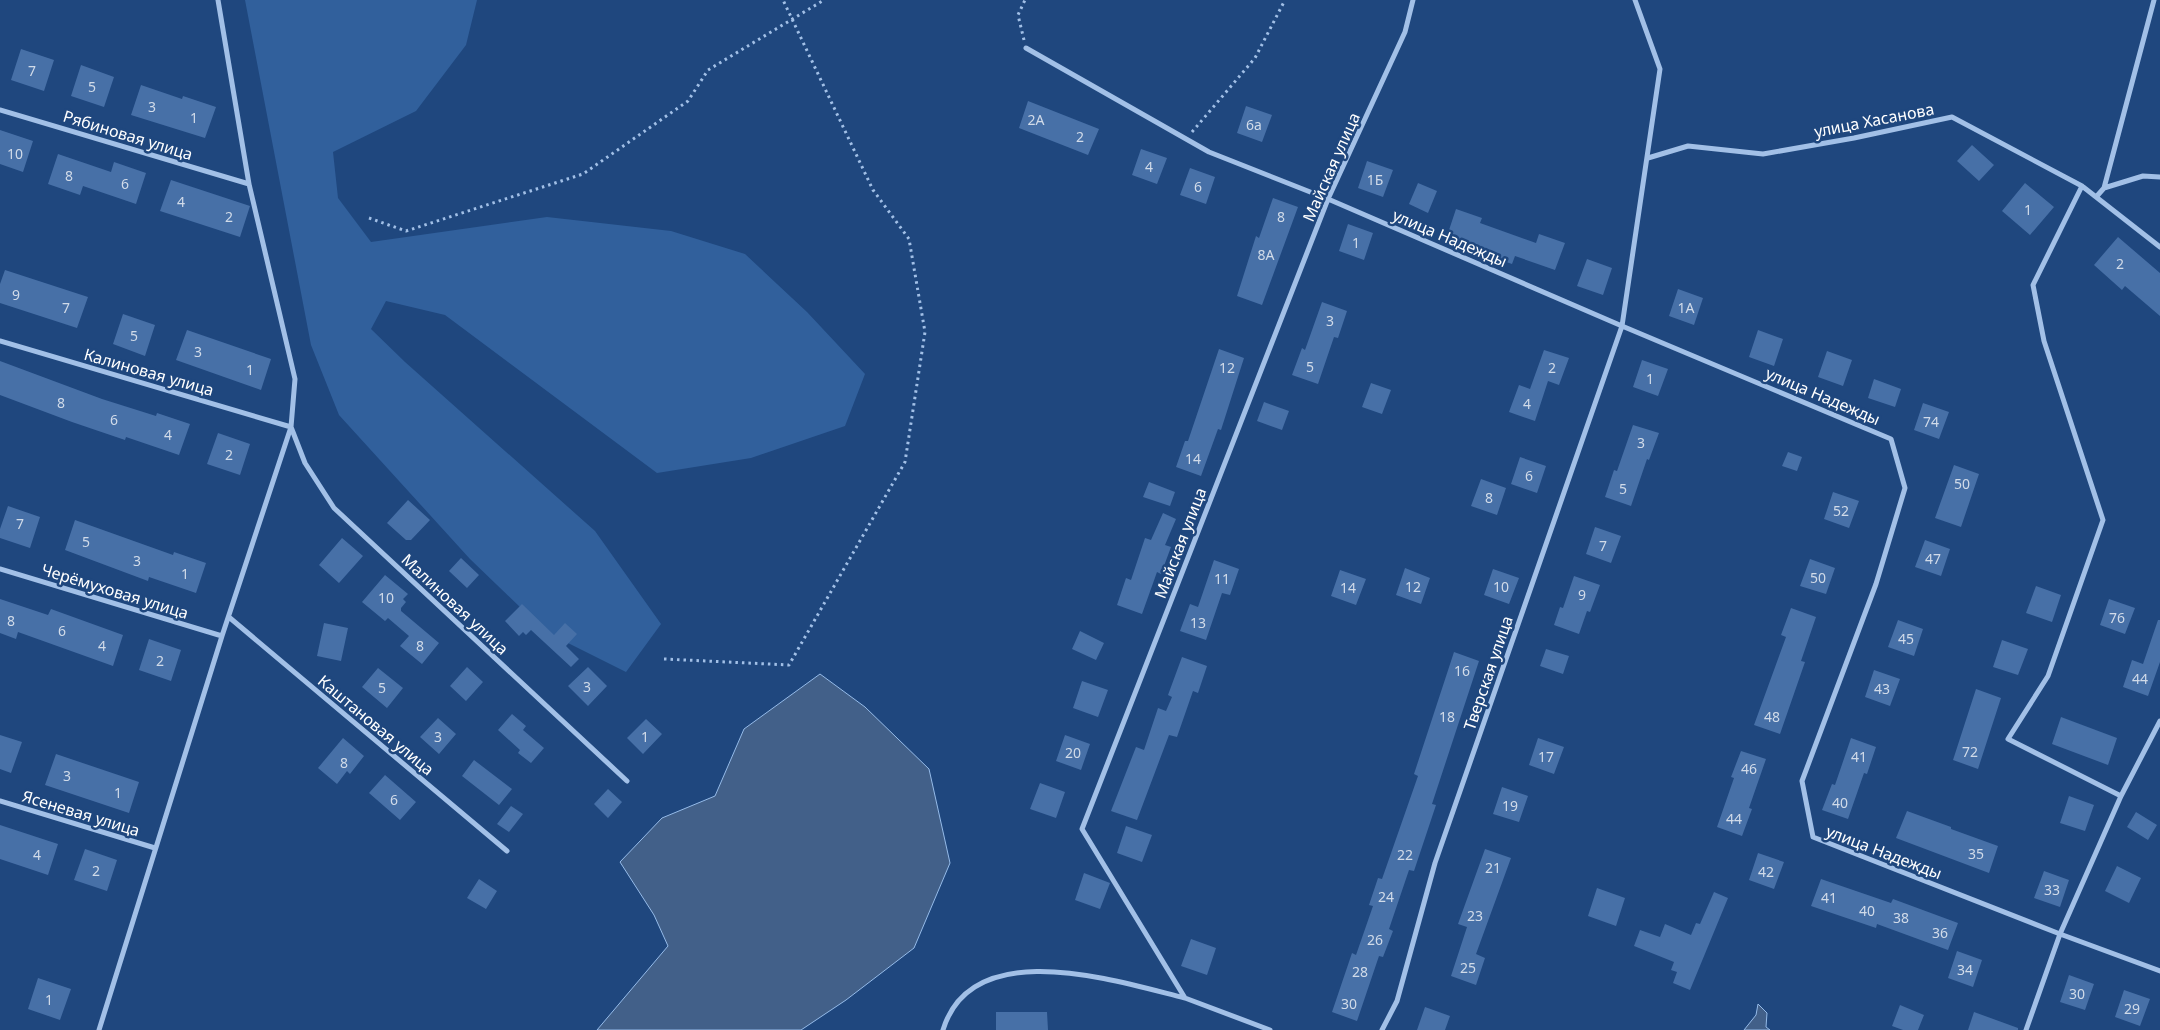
<svg xmlns="http://www.w3.org/2000/svg" width="2160" height="1030" viewBox="0 0 2160 1030" font-family="'Noto Sans',sans-serif">
	<rect width="100%" height="100%" fill="#1f477e"/>
	<path fill="#31609c" d="M245,0H477L466,45L416,111L333,152L338,198L371,242L547,217L671,231L745,254L807,312L865,374L845,426L751,458L657,473L445,315L386,301L371,329L405,362L595,531L661,624L626,672L546,632L470,559L339,415L311,345Z"/>
	<path fill="#426089" stroke="#95bbe9" d="M820,674L865,707L929,769L950,863L914,948L846,1000L801,1030H597L668,946L654,915L620,862L662,818L715,796L744,729Z
		M1758,1004L1767,1013L1766,1027L1770,1030H1744L1756,1015Z"/>
	<path fill="#4770a7" d="M21,49L54,60L44,91L11,80Z
		M81,65L114,77L104,107L71,96Z
		M141,85L182,99L183,96L216,107L205,138L131,115Z
		M1028,101L1099,129L1088,155L1019,128Z
		M1246,106L1272,115L1262,142L1237,133Z
		M0,130L33,141L23,172L0,164Z
		M1972,145L1994,165L1979,181L1957,161Z
		M1141,149L1167,158L1157,184L1132,175Z
		M58,154L111,172L114,162L146,173L136,204L83,186L80,195L48,184Z
		M1367,161L1393,170L1383,197L1358,188Z
		M1190,168L1215,177L1206,204L1180,195Z
		M171,180L250,206L240,237L160,211Z
		M1418,183L1437,191L1428,213L1409,204Z
		M2025,183L2054,207L2030,235L2002,211Z
		M1273,198L1298,207L1262,305L1237,296L1256,236L1259,238Z
		M1456,209L1482,218L1480,223L1536,243L1539,234L1565,243L1555,270L1515,256L1512,264L1486,255L1488,250L1447,236Z
		M1348,224L1373,233L1364,260L1339,251Z
		M2118,237L2160,273V316L2125,286L2122,290L2094,265Z
		M1587,259L1612,268L1603,295L1577,286Z
		M5,270L88,297L77,328L0,303V284Z
		M1678,289L1703,298L1694,325L1669,316Z
		M1322,302L1347,311L1338,338L1334,337L1318,384L1292,375L1302,348L1305,350Z
		M123,314L155,325L145,356L113,344Z
		M187,330L271,359L261,390L176,360Z
		M1758,330L1783,339L1774,366L1749,357Z
		M1219,349L1244,358L1221,430L1218,429L1201,476L1176,467L1185,441H1188Z
		M1544,350L1569,358L1559,385L1548,381L1535,421L1509,412L1519,385L1530,389Z
		M1827,351L1852,360L1843,386L1818,377Z
		M1642,360L1668,369L1658,396L1633,387Z
		M0,361L102,399L156,416L157,413L190,424L179,455L126,437L125,440L72,422L0,395Z
		M1874,379L1901,389L1895,407L1868,398Z
		M1371,383L1391,390L1382,414L1362,407Z
		M1264,402L1289,411L1282,430L1257,421Z
		M1923,403L1949,412L1939,439L1914,430Z
		M1633,425L1659,433L1649,460L1647,459L1631,506L1605,497L1614,470L1617,471Z
		M218,433L250,444L240,475L207,464Z
		M1788,452L1802,457L1797,471L1782,466Z
		M1520,457L1546,466L1537,493L1511,484Z
		M1954,465L1979,474L1961,527L1935,518Z
		M1481,479L1506,488L1497,515L1471,506Z
		M1149,482L1175,492L1170,506L1143,497Z
		M1833,492L1859,501L1849,528L1824,519Z
		M408,500L430,520L411,540H406L387,523Z
		M8,506L40,517L30,548L0,538V529Z
		M1163,513L1176,519L1165,545L1171,547L1161,574L1157,572L1142,614L1117,605L1126,578L1131,580L1145,538L1151,540Z
		M75,520L173,555L174,552L206,563L196,593L149,577L148,581L65,550Z
		M1595,527L1621,536L1611,563L1586,554Z
		M342,538L363,556L339,583L319,565Z
		M1925,540L1950,549L1941,576L1915,567Z
		M461,558L479,575L467,588L449,571Z
		M1810,559L1835,568L1826,594L1800,586Z
		M1214,560L1239,569L1230,595L1222,593L1206,640L1180,631L1190,604L1198,607Z
		M1405,568L1430,578L1421,604L1396,595Z
		M1493,569L1519,578L1509,604L1484,595Z
		M1340,570L1366,579L1356,605L1331,596Z
		M385,575L408,594L403,599L406,602L401,608V611L439,643L422,664L400,646L409,636L388,618L385,621L362,602Z
		M1574,576L1600,585L1590,612L1587,611L1579,634L1554,625L1560,607L1563,608Z
		M2036,586L2061,595L2052,622L2026,613Z
		M0,599L48,615L51,609L123,635L113,666L18,632L16,639L0,633Z
		M2109,599L2135,608L2125,634L2100,625Z
		M522,604L554,635L565,623L577,634L566,646L579,659L571,667L531,630L526,635L523,632L519,636L505,621Z
		M1791,608L1816,617L1801,661L1805,662L1780,734L1754,725L1786,637L1781,635Z
		M1898,620L1923,629L1914,656L1888,647Z
		M2158,620H2160V662L2148,696L2123,687L2132,660L2143,664Z
		M324,623L348,628L341,661L317,656Z
		M1080,631L1104,643L1096,660L1072,649Z
		M149,639L181,650L171,681L139,670Z
		M2002,640L2028,649L2018,675L1993,667Z
		M1546,649L1569,656L1563,674L1540,666Z
		M1454,652L1479,661L1432,804L1436,805L1414,871L1409,870L1389,929L1393,931L1383,957L1379,956L1357,1021L1332,1012L1352,953L1356,955L1373,906L1369,905L1378,878L1382,879L1418,776L1414,774Z
		M1182,657L1207,666L1198,693L1193,691L1177,737L1169,735L1137,820L1111,811L1136,747L1144,750L1158,708L1166,711L1172,697L1168,695Z
		M467,667L483,682L466,701L450,686Z
		M588,667L607,686L588,706L568,686Z
		M378,668L403,688L387,708L362,687Z
		M1874,670L1900,679L1890,706L1865,697Z
		M1082,681L1108,690L1098,717L1073,708Z
		M1976,689L2001,698L1978,769L1953,760Z
		M512,714L526,726L523,730L544,748L531,763L518,753L520,750L498,730Z
		M2061,717L2117,738L2108,765L2052,744Z
		M438,718L456,734L439,754L420,737Z
		M646,719L662,734L643,754L627,738Z
		M0,735L22,742L11,773L0,769Z
		M1065,735L1090,744L1081,770L1056,761Z
		M343,738L364,756L350,774L347,771L337,784L318,768Z
		M1538,738L1564,747L1554,774L1529,765Z
		M1851,738L1876,747L1867,774L1864,773L1848,819L1822,810L1832,784L1835,785Z
		M1741,751L1766,759L1749,808L1752,809L1742,836L1717,827L1734,778L1731,777Z
		M56,754L139,782L129,813L45,785Z
		M474,760L512,789L499,805L462,776Z
		M385,775L416,802L400,820L369,793Z
		M1040,783L1065,792L1056,818L1030,809Z
		M1502,787L1528,796L1519,822L1493,814Z
		M608,789L622,802L608,818L594,804Z
		M2069,796L2094,805L2085,831L2060,823Z
		M511,806L523,814L509,832L497,824Z
		M1907,811L1951,827V829L1998,846L1989,873L1896,838Z
		M2136,812L2157,825L2148,840L2127,827Z
		M0,825L58,844L48,875L0,859Z
		M1126,826L1152,835L1142,862L1117,853Z
		M85,849L117,860L107,891L74,880Z
		M1485,849L1511,858L1476,954L1485,958L1476,985L1451,976L1467,927L1458,924Z
		M1758,853L1784,862L1774,889L1749,880Z
		M2117,866L2141,878L2129,903L2105,891Z
		M2044,871L2069,880L2060,907L2034,898Z
		M1084,873L1110,883L1100,909L1075,900Z
		M479,879L497,891L486,909L467,898Z
		M1821,879L1891,903L1893,899L1958,923L1948,950L1877,924L1876,928L1811,906Z
		M1597,888L1625,898L1616,926L1588,916Z
		M1714,892L1728,898L1690,990L1673,983L1677,972L1671,970L1674,962L1634,946L1640,930L1660,937L1665,924L1691,935L1696,923L1700,924Z
		M1191,939L1216,948L1207,975L1181,966Z
		M1957,951L1982,960L1973,987L1948,978Z
		M2069,975L2094,984L2085,1010L2060,1002Z
		M38,978L71,989L60,1020L28,1009Z
		M2124,990L2150,999L2140,1026L2115,1017Z
		M1900,1005L1924,1015L1918,1030H1903L1892,1026Z
		M1425,1007L1450,1016L1445,1030H1417Z
		M996,1012H1047L1048,1030H996Z
		M1974,1012L2018,1028V1030H1968Z"/>
	<g fill="none" stroke-linecap="round" stroke-linejoin="round">
		<path stroke="#a2c0e7" stroke-width="3" stroke-dasharray="2.5 4" stroke-linecap="butt" d="M1024,40L1018,15L1025,0
			M1192,132L1255,58L1285,0
			M369,218L406,231L583,174L688,101L708,70L824,0
			M664,659L789,665L905,462L925,332L909,239L873,190L783,0"/>
		<path stroke="#a2c0e7" stroke-width="5" d="M1026,48L1209,152L1328,199L1622,326L1891,439L1905,488L1876,584L1802,781L1813,837L2060,934L2160,971
			M0,110L249,184
			M1648,158L1688,146L1763,154L1854,138L1952,117L2082,186L2160,247
			M2082,186L2033,285L2044,341L2103,520L2048,676L2008,739L2121,796
			M2104,188L2143,176L2160,177
			M2097,196L2104,188L2154,0
			M0,341L291,427L305,463L334,508L627,781
			M0,569L222,636
			M230,618L507,851
			M0,801L155,848
			M99,1030L222,636L291,427L295,379L249,184L218,0
			M943,1030C972,934 1116,981 1185,998
			M1270,1030L1185,998L1082,829L1328,199L1405,32L1413,0
			M1382,1030L1397,1001L1435,863L1622,326L1660,69L1635,0
			M2026,1030L2060,934L2121,796L2160,721"/>
	</g>
	<g text-anchor="middle" dominant-baseline="central" stroke-width="5" stroke-linejoin="round" paint-order="stroke">
		<g font-size="14" fill="#d1dbe9">
			<text x="32" y="70">7</text>
			<text x="92" y="86">5</text>
			<text x="152" y="106">3</text>
			<text x="194" y="117">1</text>
			<text x="1036" y="119">2А</text>
			<text x="1254" y="124">6а</text>
			<text x="1080" y="136">2</text>
			<text x="15" y="153">10</text>
			<text x="1149" y="166">4</text>
			<text x="69" y="175">8</text>
			<text x="1375" y="179">1Б</text>
			<text x="125" y="183">6</text>
			<text x="1198" y="186">6</text>
			<text x="181" y="201">4</text>
			<text x="2028" y="209">1</text>
			<text x="229" y="216">2</text>
			<text x="1281" y="216">8</text>
			<text x="1356" y="242">1</text>
			<text x="1266" y="254">8А</text>
			<text x="2120" y="263">2</text>
			<text x="16" y="294">9</text>
			<text x="66" y="307">7</text>
			<text x="1686" y="307">1А</text>
			<text x="1330" y="320">3</text>
			<text x="134" y="335">5</text>
			<text x="198" y="351">3</text>
			<text x="1310" y="366">5</text>
			<text x="1227" y="367">12</text>
			<text x="1552" y="367">2</text>
			<text x="250" y="369">1</text>
			<text x="1650" y="378">1</text>
			<text x="61" y="402">8</text>
			<text x="1527" y="403">4</text>
			<text x="114" y="419">6</text>
			<text x="1931" y="421">74</text>
			<text x="168" y="434">4</text>
			<text x="1641" y="442">3</text>
			<text x="229" y="454">2</text>
			<text x="1193" y="458">14</text>
			<text x="1529" y="475">6</text>
			<text x="1962" y="483">50</text>
			<text x="1623" y="488">5</text>
			<text x="1489" y="497">8</text>
			<text x="1841" y="510">52</text>
			<text x="20" y="523">7</text>
			<text x="86" y="541">5</text>
			<text x="1603" y="545">7</text>
			<text x="1933" y="558">47</text>
			<text x="137" y="560">3</text>
			<text x="185" y="573">1</text>
			<text x="1818" y="577">50</text>
			<text x="1222" y="578">11</text>
			<text x="1413" y="586">12</text>
			<text x="1501" y="586">10</text>
			<text x="1348" y="587">14</text>
			<text x="1582" y="594">9</text>
			<text x="386" y="597">10</text>
			<text x="2117" y="617">76</text>
			<text x="11" y="620">8</text>
			<text x="1198" y="622">13</text>
			<text x="62" y="630">6</text>
			<text x="1906" y="638">45</text>
			<text x="102" y="645">4</text>
			<text x="420" y="645">8</text>
			<text x="160" y="660">2</text>
			<text x="1462" y="670">16</text>
			<text x="2140" y="678">44</text>
			<text x="587" y="686">3</text>
			<text x="382" y="687">5</text>
			<text x="1882" y="688">43</text>
			<text x="1447" y="716">18</text>
			<text x="1772" y="716">48</text>
			<text x="438" y="736">3</text>
			<text x="645" y="736">1</text>
			<text x="1970" y="751">72</text>
			<text x="1073" y="752">20</text>
			<text x="1546" y="756">17</text>
			<text x="1859" y="756">41</text>
			<text x="344" y="762">8</text>
			<text x="1749" y="768">46</text>
			<text x="67" y="775">3</text>
			<text x="118" y="792">1</text>
			<text x="394" y="799">6</text>
			<text x="1840" y="802">40</text>
			<text x="1510" y="805">19</text>
			<text x="1734" y="818">44</text>
			<text x="1976" y="853">35</text>
			<text x="37" y="854">4</text>
			<text x="1405" y="854">22</text>
			<text x="1493" y="867">21</text>
			<text x="96" y="870">2</text>
			<text x="1766" y="871">42</text>
			<text x="2052" y="889">33</text>
			<text x="1386" y="896">24</text>
			<text x="1829" y="897">41</text>
			<text x="1867" y="910">40</text>
			<text x="1475" y="915">23</text>
			<text x="1901" y="917">38</text>
			<text x="1940" y="932">36</text>
			<text x="1375" y="939">26</text>
			<text x="1468" y="967">25</text>
			<text x="1965" y="969">34</text>
			<text x="1360" y="971">28</text>
			<text x="2077" y="993">30</text>
			<text x="49" y="999">1</text>
			<text x="1349" y="1003">30</text>
			<text x="2132" y="1008">29</text>
		</g>
		<g font-size="16" fill="#fff" stroke="#1f477e">
			<text transform="translate(1874 120) rotate(-11)">улица Хасанова</text>
			<text transform="translate(128 135) rotate(17)">Рябиновая улица</text>
			<text transform="translate(1331 167) rotate(-66)">Майская улица</text>
			<text transform="translate(1450 238) rotate(23)">улица Надежды</text>
			<text transform="translate(149 372) rotate(16)">Калиновая улица</text>
			<text transform="translate(1823 396) rotate(23)">улица Надежды</text>
			<text transform="translate(1180 543) rotate(-69)">Майская улица</text>
			<text transform="translate(115 591) rotate(17)">Черёмуховая улица</text>
			<text transform="translate(455 604) rotate(43)">Малиновая улица</text>
			<text transform="translate(1488 673) rotate(-71)">Тверская улица</text>
			<text transform="translate(376 725) rotate(40)">Каштановая улица</text>
			<text transform="translate(81 813) rotate(17)">Ясеневая улица</text>
			<text transform="translate(1884 852) rotate(21)">улица Надежды</text>
		</g>
	</g>
</svg>
